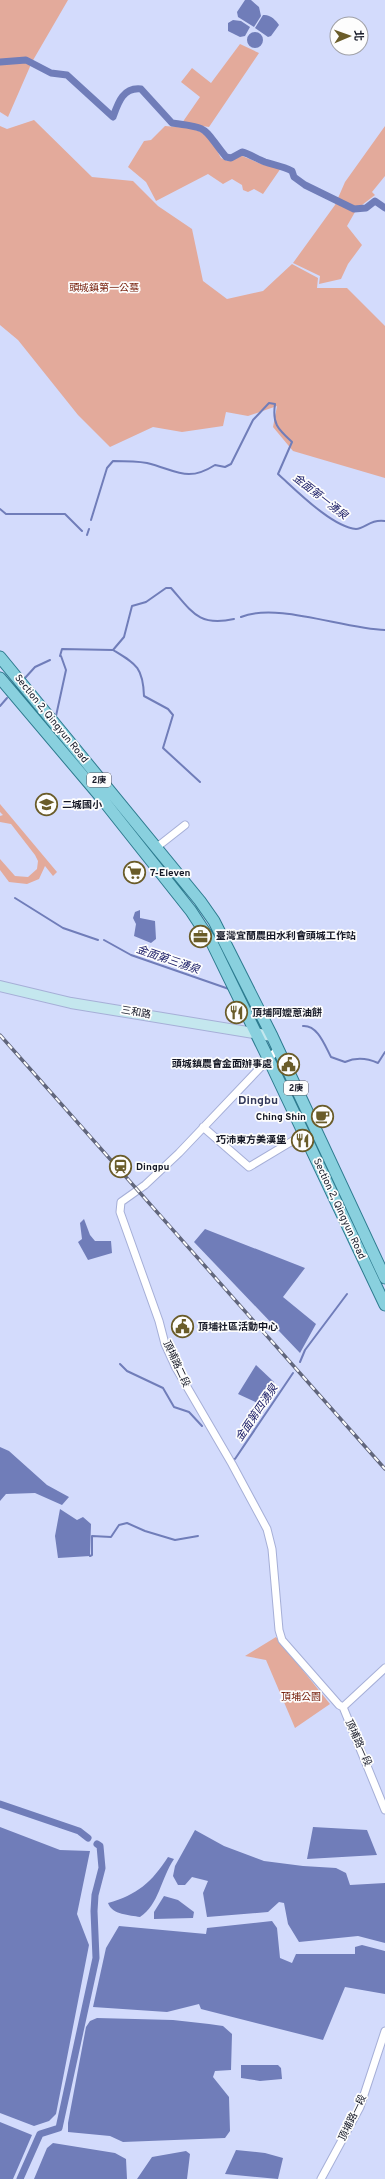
<svg xmlns="http://www.w3.org/2000/svg" width="385" height="2179" viewBox="0 0 385 2179" font-family="Overpass,'Noto Sans TC',sans-serif">
	<rect width="100%" height="100%" fill="#d3dbfc"/>
	<path fill="#e3aa9b" d="M0,0H68L32,62L8,117L0,112Z
		M240,44L259,53L209,127L182,123L200,97L181,82L192,68L211,83Z
		M34,120L92,177L133,181L158,206L192,229L203,281L227,299L263,291L292,264L318,278L317,288H347L385,326V478L293,451L273,427L277,406L248,416L226,412L223,426L182,432L153,427L110,447L78,415L18,340L0,325V126L7,129Z
		M165,126C197,129 205,126 221,158L227,161L240,155L261,164L281,168L263,194L254,189L248,192L243,190L242,185L232,179L223,184L208,174L156,201L146,182L128,167L144,141L151,140Z
		M385,126V176L372,192L375,195L362,205H359L347,226L362,245L348,264L341,279L319,284L320,276L293,263L335,205L345,182Z
		M0,804L57,872L53,876L45,866L39,879L27,884L9,882L0,870V859L15,876L28,877L37,869L38,861L35,855L11,824L0,822V816L3,815L0,812Z
		M276,1637L330,1704L295,1728L266,1660L245,1656Z"/>
	<path fill="#707db9" d="M245,0H251L259,7L261,16L254,27L238,17L237,12Z
		M263,15C270,14 276,20 279,25L271,36L268,37L255,28Z
		M233,20L241,21L250,27L245,36L240,37L228,31V23Z
		M247 40a8 8 0 1 1 16 0a8 8 0 1 1-16 0Z
		M140,910V918L155,921L156,939L151,943L134,936L136,924L133,918L135,912Z
		M84,1219L90,1235L95,1241H111L112,1253L88,1260L78,1242L82,1239L80,1223Z
		M205,1229L305,1268L283,1297L316,1324L300,1353L194,1242Z
		M256,1365L274,1382L264,1406L238,1394Z
		M0,1447L9,1451L47,1485L69,1497L62,1505L35,1493L6,1494L0,1501Z
		M60,1509L77,1520L83,1517L91,1524L90,1556L58,1558L55,1536Z
		M0,1827L60,1850L90,1851L77,1914L89,1945L56,2114L49,2121L34,2126L0,2113Z
		M313,1827L367,1830L377,1855L307,1859Z
		M195,1830L224,1846L264,1861L303,1866L336,1868L346,1873L350,1885L385,1883V1943L358,1936L299,1942L288,1924L284,1903L279,1902L268,1912L207,1917L203,1893L208,1881L192,1877L185,1885H178L173,1876L175,1866Z
		M168,1857L174,1859C161,1878 159,1905 140,1917C130,1915 112,1915 108,1903C137,1895 152,1882 168,1857Z
		M164,1896L178,1900L194,1912L193,1918L154,1919V1912Z
		M272,1921L277,1928L280,1958L292,1963L296,1954H355V1947L362,1945L385,1951V1994L345,1987L323,2040L201,2009L199,2004L167,2012L93,2007L106,1948L119,1926L206,1934L207,1928Z
		M97,2018L173,2020L209,2024L223,2026L232,2034L231,2070L215,2071L213,2077L229,2097L230,2131L225,2138L123,2142L110,2136L68,2132V2123L86,2027L90,2021Z
		M241,2065H278L281,2068L282,2079L260,2081L241,2078Z
		M0,2122L32,2135L13,2179H0Z
		M53,2143L115,2153L126,2159L127,2179H34L47,2148Z
		M236,2150L265,2153L283,2158L278,2179L225,2174Z
		M186,2151L190,2154L187,2179H137L152,2157Z"/>
	<g fill="none" stroke-linecap="round" stroke-linejoin="round">
		<path stroke="#707db9" stroke-width="2" d="M0,509L6,514H65L82,531
			M91,520L107,468L113,461C124,461 136,461 147,463C176,470 187,483 215,465L225,467L231,464L253,420L269,403L275,404C272,424 278,429 292,442L278,474C296,490 332,527 356,529C365,529 370,519 385,521
			M87,535L89,529
			M241,617C277,602 344,629 385,630
			M113,650C136,664 143,667 144,696L168,709L173,715L163,748L200,782
			M60,656L62,649L113,650L124,637L132,606L146,602L166,588H171C192,612 199,627 234,619
			M25,678L35,667L50,660
			M0,706L7,698
			M56,716L66,670L61,656
			M15,898L63,928L98,940
			M104,940L131,955L229,989
			M303,1026C318,1025 325,1046 331,1057L345,1062C356,1057 367,1058 378,1063L385,1052
			M300,1362L305,1350L347,1294
			M120,1364L127,1371L163,1388L174,1407L189,1412L202,1426
			M232,1459H235L293,1373
			M90,1556L92,1555V1536L111,1537L119,1525L127,1523L145,1531L175,1540L198,1536"/>
		<path stroke="#707db9" stroke-width="7" d="M0,62L26,60L51,73L67,75L113,117C118,103 123,87 141,89L172,123C212,128 202,128 226,157L231,158L242,152C250,154 257,159 265,162C274,165 283,166 292,171L294,177L305,185L354,209L366,208L375,201L385,208
			M0,1804L79,1831L88,1838
			M20,2179L40,2134L59,2128L96,1958L94,1911L95,1895L102,1868L100,1846L97,1844"/>
		<defs>
			<path id="street" d="M157,847L185,825
				M278,1049L179,1153L145,1185L121,1202L120,1212L159,1321L165,1344L176,1368L232,1464L267,1529L272,1549L279,1630L282,1640L339,1705L343,1707
				M203,1127L249,1167L304,1134
				M343,1707L385,1810
				M343,1707L385,1668
				M321,2179L360,2107L385,2031"/>
			<path id="secondary" d="M0,986L71,1003L272,1036"/>
			<path id="primary" d="M0,657L200,901L214,921L272,1036L385,1278
				M0,678L99,795L191,911L212,943L269,1060L385,1305"/>
		</defs>
		<use href="#street" stroke="#a6afd7" stroke-width="9"/>
		<use href="#secondary" stroke="#a6afd7" stroke-width="12"/>
		<use href="#primary" stroke="#2d7b8f" stroke-width="13"/>
		<use href="#street" stroke="#fff" stroke-width="7"/>
		<use href="#secondary" stroke="#c4e7ee" stroke-width="10"/>
		<use href="#primary" stroke="#89d0de" stroke-width="11"/>
		<defs>
			<path id="rail" d="M0,1035L385,1469"/>
		</defs>
		<use href="#rail" stroke="#61667c" stroke-width="3.5"/>
		<use href="#rail" stroke="#fdfdfd" stroke-width="2" stroke-dasharray="6" stroke-linecap="butt"/>
	</g>
	<defs>
		<symbol id="school-ring" viewBox="-11 -11 22 22"><circle r="9.5" fill="#fdfdfd" stroke="#6a5c29" stroke-width="1.5"/><path d="M0-5L7-2L0 1L-7-2ZM-4 1L0 2.5L4 1V4Q0 6-4 4Z" fill="#6a5c29"/></symbol>
		<symbol id="supermarket-ring" viewBox="-11 -11 22 22"><circle r="9.5" fill="#fdfdfd" stroke="#6a5c29" stroke-width="1.5"/><path d="M-6-5.5h2.5l.6 2H6L4.5 2H-2.5L-4.4-4H-6ZM-1.5 3.2a1.3 1.3 0 1 0 .1 0ZM3 3.2a1.3 1.3 0 1 0 .1 0Z" fill="#6a5c29"/></symbol>
		<symbol id="office-ring" viewBox="-11 -11 22 22"><circle r="9.5" fill="#fdfdfd" stroke="#6a5c29" stroke-width="1.5"/><path d="M-6-3h4V-5.5h4V-3h4V5H-6ZM-1-4.5V-3h2v-1.5ZM-6 0V1H6V0Z" fill="#6a5c29"/></symbol>
		<symbol id="restaurant-ring" viewBox="-11 -11 22 22"><circle r="9.5" fill="#fdfdfd" stroke="#6a5c29" stroke-width="1.5"/><path d="M-5-6h1v4h1v-4h1v4h1v-4h1v5L-1.5 .5V6h-2V.5L-5-1ZM5-6V6H3V1.5H1.5Q1.5-4 5-6Z" fill="#6a5c29"/></symbol>
		<symbol id="civic-ring" viewBox="-11 -11 22 22"><circle r="9.5" fill="#fdfdfd" stroke="#6a5c29" stroke-width="1.5"/><path d="M-.6-6.5H3V-4.5H.6V-3L4-1V1h2V6H-6V1h2V-1L-.6-3ZM-1.2 2.5V6h2.4V2.5Z" fill="#6a5c29"/></symbol>
		<symbol id="cafe-ring" viewBox="-11 -11 22 22"><circle r="9.5" fill="#fdfdfd" stroke="#6a5c29" stroke-width="1.5"/><path d="M-5.5-4.5H6V0H3Q3 3.5 0 3.5H-2.5Q-5.5 3.5-5.5 0ZM3-3.2v2h1.7v-2ZM-6 4.5H4V6H-6Z" fill="#6a5c29"/></symbol>
		<symbol id="station-ring" viewBox="-11 -11 22 22"><circle r="9.5" fill="#fdfdfd" stroke="#6a5c29" stroke-width="1.5"/><path d="M-3-6H3Q5-6 5-4V2Q5 4 3 4L4.5 6H3L1.5 4h-3L-3 6H-4.5L-3 4Q-5 4-5 2V-4Q-5-6-3-6ZM-3.5-4v3h7v-3ZM-3.5 1v1.5H-2V1ZM2 1v1.5H3.5V1Z" fill="#6a5c29"/></symbol>
	</defs>
	<g fill-rule="evenodd">
		<use href="#school-ring" x="34" y="792" width="25" height="25"/>
		<use href="#supermarket-ring" x="122" y="860" width="25" height="25"/>
		<use href="#office-ring" x="188" y="924" width="25" height="25"/>
		<use href="#restaurant-ring" x="224" y="1000" width="25" height="25"/>
		<use href="#civic-ring" x="276" y="1052" width="25" height="25"/>
		<use href="#cafe-ring" x="310" y="1104" width="25" height="25"/>
		<use href="#restaurant-ring" x="290" y="1128" width="25" height="25"/>
		<use href="#station-ring" x="108" y="1154" width="25" height="25"/>
		<use href="#civic-ring" x="170" y="1314" width="25" height="25"/>
	</g>
	<g text-anchor="middle" dominant-baseline="central" stroke-width="3.5" stroke-linejoin="round" paint-order="stroke">
		<g fill="#fdfdfd" stroke="#5b5d66" stroke-width="1">
			<rect x="87" y="773" width="24" height="14" rx="3"/>
			<rect x="284" y="1081" width="24" height="14" rx="3"/>
		</g>
		<g font-size="9" font-weight="bold" fill="#151826">
			<text x="99" y="780">2庚</text>
			<text x="296" y="1088">2庚</text>
		</g>
		<g font-size="10" fill="#77210d" stroke="#fdfdfd">
			<text x="104" y="288">頭城鎮第一公墓</text>
			<text x="301" y="1697">頂埔公園</text>
		</g>
		<g font-size="10" fill="#151826" stroke="#fdfdfd">
			<text transform="translate(51 719) rotate(51)">Section 2, Qingyun Road</text>
			<text transform="translate(136 1013) rotate(10)">三和路</text>
			<text transform="translate(339 1209) rotate(65)">Section 2, Qingyun Road</text>
			<text transform="translate(176 1364) rotate(65)">頂埔路二段</text>
			<text transform="translate(358 1743) rotate(66)">頂埔路一段</text>
			<text transform="translate(353 2118) rotate(-64)">頂埔路一段</text>
		</g>
		<g font-size="10" font-weight="bold" fill="#151826" stroke="#fdfdfd" text-anchor="start">
			<text x="62" y="805">二城國小</text>
			<text x="150" y="873">7-Eleven</text>
			<text x="216" y="936">臺灣宜蘭農田水利會頭城工作站</text>
			<text x="252" y="1013">頂埔阿嬤蔥油餅</text>
			<text x="272" y="1064" text-anchor="end">頭城鎮農會金面辦事處</text>
			<text x="306" y="1117" text-anchor="end">Ching Shin</text>
			<text x="286" y="1140" text-anchor="end">巧沛東方美漢堡</text>
			<text x="136" y="1167">Dingpu</text>
			<text x="198" y="1327">頂埔社區活動中心</text>
		</g>
		<g font-size="11" font-style="italic" fill="#1e2068" stroke="#fdfdfd">
			<text transform="translate(320 497) rotate(38)">金面第一湧泉</text>
			<text transform="translate(168 960) rotate(19)">金面第三湧泉</text>
			<text transform="translate(257 1413) rotate(-56)">金面第四湧泉</text>
		</g>
		<g font-size="12" font-weight="bold" fill="#33395a" stroke="#fdfdfd">
			<text x="258" y="1101">Dingbu</text>
		</g>
	</g>
	<g transform="translate(349 36) rotate(88)"><circle r="19" fill="#fdfdfd" stroke="#a0a1a7"/>
	<path d="M0-3L7 15L0 10L-7 15Z" fill="#6a5c29"/>
	<text y="-6" font-size="11" font-weight="bold" text-anchor="middle" fill="#151826">北</text>
	</g>
</svg>
